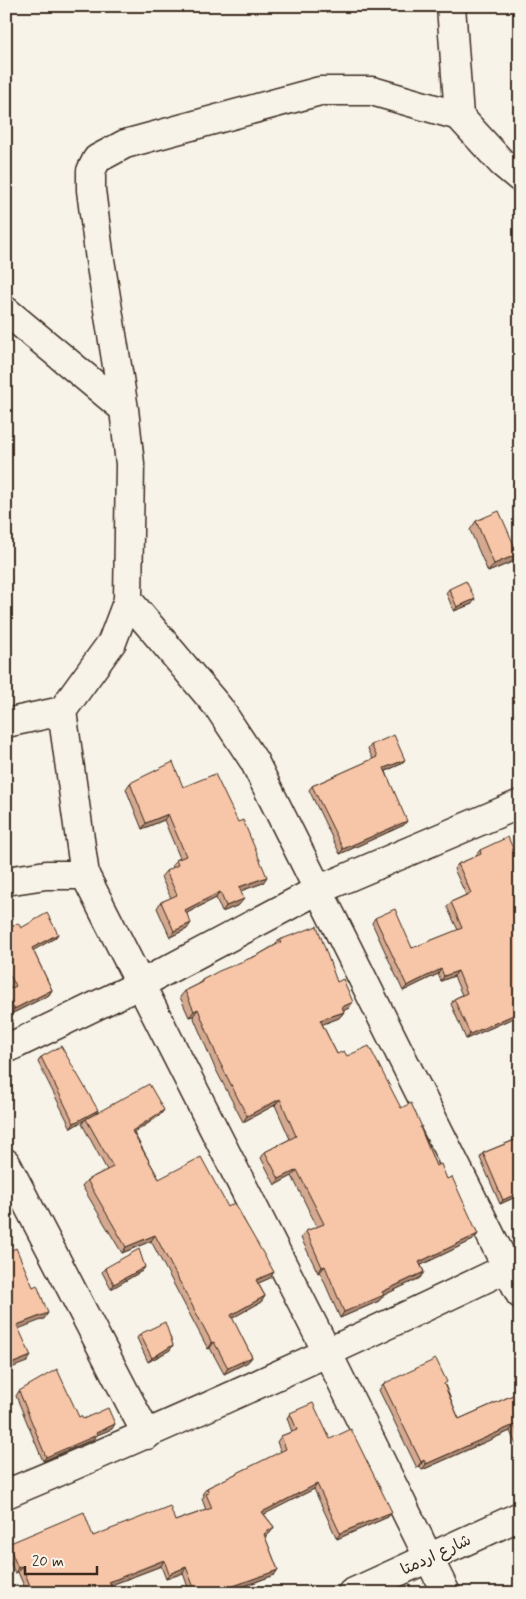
<svg xmlns="http://www.w3.org/2000/svg" width="526" height="1599" viewBox="0 0 526 1599" font-family="Mynerve,'Playpen Sans Arabic',sans-serif">
	<rect width="100%" height="100%" fill="#f7f3e8"/>
	<filter id="ink" filterUnits="userSpaceOnUse"><feTurbulence type="fractalNoise" baseFrequency=".02" numOctaves="2"/><feDisplacementMap in="SourceGraphic" scale="10" xChannelSelector="R" yChannelSelector="G"/><feConvolveMatrix kernelMatrix="1 2 1 2 8 2 1 2 1" color-interpolation-filters="sRGB"/></filter>
	<g filter="url(#ink)">
		<g fill="none" stroke-linecap="round" stroke-linejoin="round">
			<defs>
				<path id="street" d="M451,6L459,116
					M6,311L124,409
					M128,600L219,708L254,761L520,1294
					M6,723L62,711
					M6,881L46,875H85
					M6,1049L139,985L318,890L520,804
					M6,1163L147,1435
					M6,1494C176,1423 342,1347 507,1268
					M446,1593L328,1354L85,875L62,711L112,642L128,600L130,464L124,409L100,260L91,190V171L97,159L125,144L320,91H372L459,116L502,163L520,178"/>
				<path id="secondary" d="M352,1593L520,1516"/>
			</defs>
			<use href="#street" stroke="#3b2a1e" stroke-width="31"/>
			<use href="#secondary" stroke="#3b2a1e" stroke-width="31"/>
			<use href="#street" stroke="#f7f3e8" stroke-width="28"/>
			<use href="#secondary" stroke="#f7f3e8" stroke-width="28"/>
		</g>
		<path fill="#d4a990" stroke="#3b2a1e" d="M476,521L518,554L512,562L488,572L470,530Z
			M449,589L472,604L454,611L446,593Z
			M371,745L401,764L386,771L404,825L340,854L309,790L312,786L373,759L368,749Z
			M130,783L183,787L263,883L240,891L239,905L222,912L216,898L187,913V929L170,937L157,908L161,902L171,898L161,877L166,871L173,868L172,866L176,860L180,858L164,820L142,829L126,789Z
			M480,850L516,867L520,1015L466,1039L451,1004L454,999L462,995L454,976L441,981L438,974L403,991L372,923L375,918L412,948L458,930L447,907L451,902L466,895L454,869L458,864L477,856L476,855Z
			M21,928L58,934L55,938L33,950L52,990L49,995L11,1014L6,1005V991L11,988L6,979V929Z
			M279,940L337,982L349,1008L344,1010V1012L339,1018L322,1024L337,1054L347,1056L421,1129L436,1166L447,1179L478,1234L473,1240L421,1265L424,1272L420,1278L384,1295L379,1301L340,1318L320,1272L318,1273L301,1238L306,1231L317,1227L292,1176L275,1185L261,1158L265,1152L290,1139L275,1105L243,1122L214,1066L193,1016L189,1017L180,997L185,991L199,984L202,980L258,955L275,945Z
			M41,1057L98,1110L95,1113L164,1110L159,1116L134,1133L159,1179L228,1207L270,1278L258,1283L265,1296L261,1302L232,1318L252,1357L248,1362L224,1374L210,1348L208,1349L151,1241L122,1253L82,1186L87,1180L107,1170L82,1124L85,1119L71,1128L38,1062Z
			M520,1135V1195L500,1204L480,1158L483,1153L517,1139Z
			M520,1233V1241L517,1236Z
			M145,1267L142,1271L111,1289L102,1272L105,1268Z
			M140,1334L173,1345L170,1350L148,1362L137,1338Z
			M383,1384L445,1385L459,1419L520,1392V1452H519L510,1431L422,1470L420,1466L417,1468L379,1390Z
			M19,1391L79,1417L83,1419L112,1429L97,1435L94,1439L43,1461L16,1396Z
			M290,1413L330,1439L392,1512L388,1517L337,1539L314,1489L264,1514L274,1527L270,1533L265,1537L278,1570L274,1575L227,1593H190L183,1573L166,1579L161,1566L111,1585L114,1593H27L18,1572L15,1573L6,1555V1546L8,1544L93,1536L175,1521L206,1510L202,1499L204,1496L203,1493L207,1488L281,1452L277,1442L281,1436L292,1432L287,1418Z"/>
		<path fill="#ad8a75" stroke="#3b2a1e" d="M518,554L512,562L488,572L494,564Z
			M475,599L472,604L454,611L457,607Z
			M405,760L401,764L381,773L384,768Z
			M168,814L164,820L142,829L146,823Z
			M407,821L404,825L340,854L343,849Z
			M267,877L263,883L235,893L239,887Z
			M220,892L216,898L181,916L185,910Z
			M244,899L239,905L222,912L226,906Z
			M191,923L187,929L170,937L174,931Z
			M58,934L55,938L29,953L32,948Z
			M441,969L438,974L403,991L407,986Z
			M458,971L454,976L441,981L444,976Z
			M52,990L49,995L11,1014L14,1009Z
			M353,1002L349,1008L338,1013L342,1007Z
			M198,1009L193,1016L189,1017L194,1011Z
			M344,1012L339,1018L316,1027L320,1020Z
			M520,1012V1015L466,1039L470,1034Z
			M280,1099L275,1105L243,1122L247,1116Z
			M98,1110L95,1114L71,1128L74,1123Z
			M164,1110L159,1116L128,1136L132,1131Z
			M297,1170L292,1176L275,1185L279,1179Z
			M520,1192V1195L500,1204L503,1200Z
			M478,1234L473,1240L415,1268L419,1262Z
			M155,1235L151,1241L122,1253L126,1247Z
			M325,1266L320,1272L318,1273L322,1267Z
			M145,1267L142,1271L111,1289L114,1284Z
			M274,1272L270,1278L252,1286L256,1280Z
			M424,1272L420,1278L384,1295L379,1301L340,1318L344,1312L382,1292Z
			M265,1296L261,1302L227,1321L231,1315Z
			M48,1313L44,1319L13,1331L17,1325Z
			M214,1342L210,1348L208,1349L212,1343Z
			M173,1345L170,1350L148,1362L152,1358Z
			M31,1356L27,1362L6,1370V1366Z
			M252,1357L248,1362L224,1374L228,1368Z
			M115,1424L112,1429L97,1435L94,1439L43,1461L46,1457L96,1433Z
			M514,1425L510,1431L422,1470L426,1464Z
			M424,1460L420,1466L417,1468L421,1462Z
			M317,1484L314,1489L259,1517L262,1512Z
			M392,1512L388,1517L337,1539L340,1533Z
			M274,1527L270,1533L260,1540L264,1534Z
			M164,1560L161,1566L106,1587L109,1582Z
			M22,1566L18,1572L15,1573L18,1568Z
			M186,1567L183,1573L166,1579L169,1574Z
			M278,1570L274,1575L225,1593V1589Z"/>
		<path fill="#f7c5a7" stroke="#3b2a1e" d="M499,511L518,554L494,564L476,521Z
			M466,581L475,599L457,607L449,589Z
			M394,735L405,760L384,768L407,821L343,849L312,786L377,757L371,745Z
			M6,753L10,762L6,763Z
			M173,762L183,787L215,774L238,822L243,820L267,877L239,887L244,899L226,906L220,892L185,910L191,923L174,931L161,902L177,895L166,871L178,865L176,860L186,856L168,814L146,823L130,783Z
			M508,837L519,862L515,864L520,876V1012L470,1034L454,999L467,993L458,971L444,976L441,969L407,986L375,918L395,909L412,948L462,928L451,902L471,893L458,864L481,854L480,850Z
			M47,913L58,934L32,948L52,990L14,1009L6,994V991L16,986L6,969V929L18,923L21,928Z
			M317,926L337,982L343,979L353,1002L342,1007L344,1012L320,1020L337,1054L344,1051L347,1056L369,1046L401,1108L411,1103L422,1127H420L436,1166L441,1164L447,1179L452,1177L478,1234L419,1262L424,1272L382,1292L384,1295L344,1312L325,1266L322,1267L306,1231L324,1224L297,1170L279,1179L265,1152L296,1136L280,1099L247,1116L218,1059L198,1009L194,1011L185,991L203,982L202,980L219,971L258,955L281,942L279,940Z
			M61,1046L98,1110L74,1123L41,1057Z
			M149,1084L164,1110L132,1131L159,1179L201,1157L228,1207L234,1203L274,1272L256,1280L265,1296L231,1315L252,1357L228,1368L214,1342L212,1343L155,1235L126,1247L87,1180L113,1167L86,1119Z
			M520,1138V1192L503,1200L483,1153Z
			M16,1248L33,1287L37,1285L48,1313L17,1325L31,1356L6,1366V1253Z
			M139,1249L145,1267L114,1284L105,1268Z
			M165,1322L173,1345L152,1358L140,1334Z
			M436,1359L447,1382L444,1384L459,1419L520,1392V1439L514,1425L426,1464L424,1460L421,1462L383,1384Z
			M57,1369L79,1417L81,1416L83,1419L108,1408L115,1424L96,1433L97,1435L46,1457L19,1391Z
			M313,1403L330,1439L351,1429L392,1512L340,1533L317,1484L262,1512L274,1527L264,1534L278,1570L225,1589L227,1593H196L186,1567L169,1574L164,1560L109,1582L114,1593H33L22,1566L18,1568L8,1544L84,1512L93,1536L170,1506L175,1521L212,1508L206,1494L209,1493L207,1488L286,1449L281,1436L297,1430L290,1413Z"/>
	</g>
	<g text-anchor="middle" dominant-baseline="central" stroke-width="4" stroke-linejoin="round" paint-order="stroke">
		<g font-size="16" fill="#3b2a1e" stroke="#f7f3e8">
			<text transform="translate(436 1555) rotate(-25)">شارع اردمتا</text>
		</g>
	</g>
	<rect width="526" height="1599" fill="none" stroke="#f7f3e8" stroke-width="25"/>
	<rect x="12" y="12" width="501" height="1574" fill="none" stroke="#3b2a1e" stroke-width="2" filter="url(#ink)"/>
	<path d="M25 1566v8h72v-8" fill="none" stroke="#3b2a1e" stroke-width="2.5"/>
	<text x="32" y="1566" font-size="15" fill="#3b2a1e" stroke="#f7f3e8" stroke-width="4" paint-order="stroke">20 m</text>
</svg>
